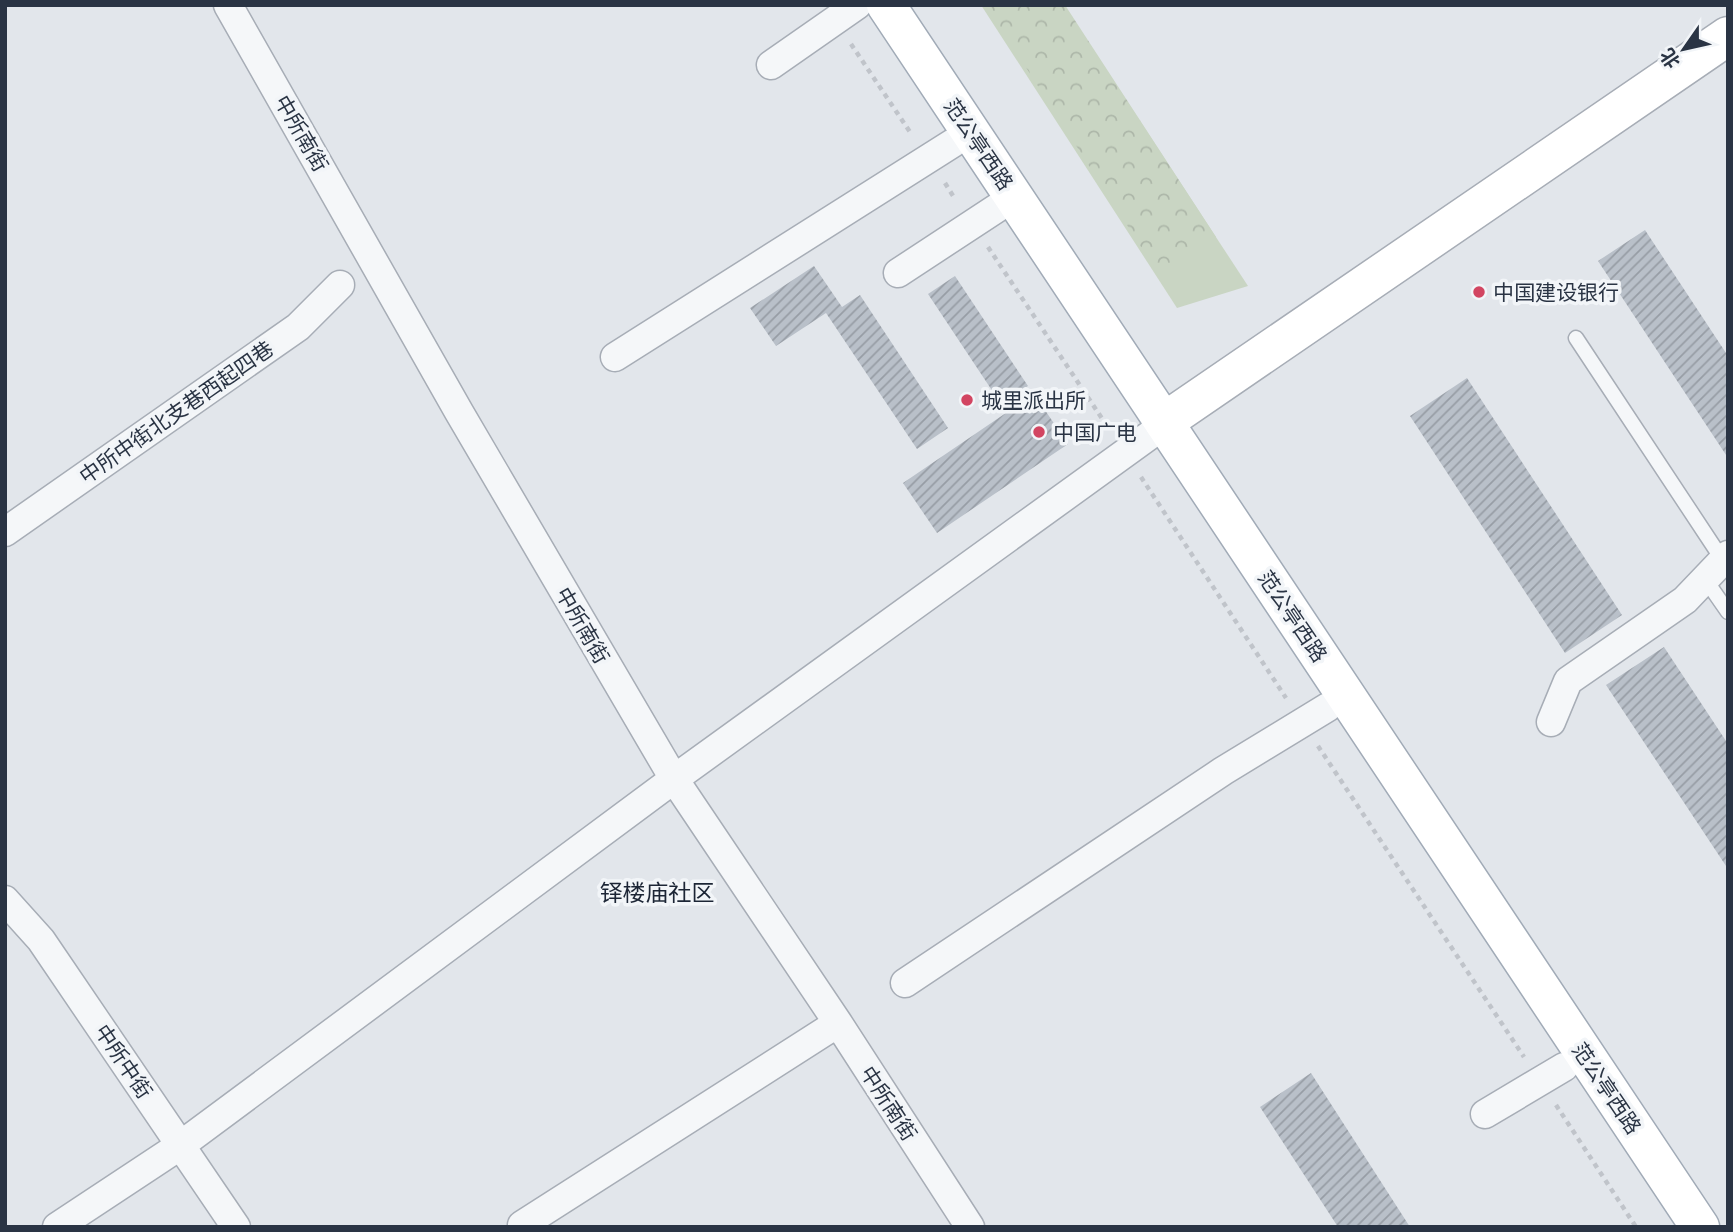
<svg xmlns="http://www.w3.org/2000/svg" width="1733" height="1232" viewBox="0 0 1733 1232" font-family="'Open Sans','Noto Sans SC',sans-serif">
	<defs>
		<pattern id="forest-crowns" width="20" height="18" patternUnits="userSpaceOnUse" patternTransform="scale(1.75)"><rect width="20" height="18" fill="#c9d5c3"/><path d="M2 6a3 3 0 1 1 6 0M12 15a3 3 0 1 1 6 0" fill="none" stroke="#adb7a9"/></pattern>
		<pattern id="building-hatch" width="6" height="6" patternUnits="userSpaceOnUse" patternTransform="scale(1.75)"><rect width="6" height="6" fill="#b9c0c9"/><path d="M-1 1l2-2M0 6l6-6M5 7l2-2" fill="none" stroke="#979da5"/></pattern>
	</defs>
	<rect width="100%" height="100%" fill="#e2e6eb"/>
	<path fill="#c9d5c3" d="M981,5H1064L1248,286L1177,308Z"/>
	<path fill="url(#forest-crowns)" d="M986,5H1065L1216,237L1159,275Z"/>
	<path fill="url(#building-hatch)" d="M1645,230L1728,356V458L1598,261Z
		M814,266L842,307L860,295L948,428L917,449L826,313L776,346L750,308Z
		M955,276L1028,386L1001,404L928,294Z
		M1467,378L1622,615L1565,653L1410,416Z
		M1034,394L1068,444L937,533L903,483Z
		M1664,647L1728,744V869L1606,685Z
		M1311,1073L1410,1227H1338L1260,1107Z"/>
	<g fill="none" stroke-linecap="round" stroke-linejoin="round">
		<defs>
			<path id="lane" d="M1576,338L1722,559
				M1705,579L1728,612"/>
			<path id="street" d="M228,5L459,412L674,779L838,1023L970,1227
				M771,65L857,5
				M898,273L997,208
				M615,357L953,143
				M5,532L298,327L340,285
				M1551,722L1568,681L1685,600L1728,555
				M5,900L41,940L236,1227
				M905,983L1223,771L1328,707
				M1485,1114L1564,1067
				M522,1225L838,1023
				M57,1227L181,1145L674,779L1150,435L1164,422"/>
			<path id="secondary" d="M1164,422L1728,36"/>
			<path id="primary" d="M886,5L1700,1227"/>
		</defs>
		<use href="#lane" stroke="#a7adb6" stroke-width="17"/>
		<use href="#street" stroke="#a7adb6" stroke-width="31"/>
		<use href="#secondary" stroke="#a7adb6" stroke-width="41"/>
		<use href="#primary" stroke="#a1abb7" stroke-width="41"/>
		<path stroke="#c0c4ca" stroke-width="4.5" stroke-dasharray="5 5" stroke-linecap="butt" d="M851,44L912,135
			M945,183L955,199
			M988,247L1109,429
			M1141,477L1286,698
			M1318,746L1524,1057
			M1556,1105L1636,1227"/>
		<use href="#lane" stroke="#f5f7f9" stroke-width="14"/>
		<use href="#street" stroke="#f5f7f9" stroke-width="28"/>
		<use href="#secondary" stroke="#fff" stroke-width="38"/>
		<use href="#primary" stroke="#fff" stroke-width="38"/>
	</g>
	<g fill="#d24561" stroke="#f2f5f8" stroke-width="2.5">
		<circle cx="1479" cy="292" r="7"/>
		<circle cx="967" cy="400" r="7"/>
		<circle cx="1039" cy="432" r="7"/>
	</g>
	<g text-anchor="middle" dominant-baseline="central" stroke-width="7" stroke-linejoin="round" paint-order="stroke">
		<g font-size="21" fill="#2a3444" stroke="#f2f5f8">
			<text transform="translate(302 133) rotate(60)">中所南街</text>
			<text transform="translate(979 144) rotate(56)">范公亭西路</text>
			<text transform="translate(176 412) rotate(-35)">中所中街北支巷西起四巷</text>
			<text transform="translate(1293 616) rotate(56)">范公亭西路</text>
			<text transform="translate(583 625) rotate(60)">中所南街</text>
			<text transform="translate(124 1061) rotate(56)">中所中街</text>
			<text transform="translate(1607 1088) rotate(56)">范公亭西路</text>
			<text transform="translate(889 1103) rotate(57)">中所南街</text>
		</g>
		<g font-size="21" fill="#2a3444" stroke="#f2f5f8" text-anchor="start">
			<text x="1493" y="292">中国建设银行</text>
			<text x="981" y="400">城里派出所</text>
			<text x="1053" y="432">中国广电</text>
		</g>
		<g font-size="23" fill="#1c2535" stroke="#f2f5f8">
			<text x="657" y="892">铎楼庙社区</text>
		</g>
	</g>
	<rect width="1733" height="1232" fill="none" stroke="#2a3444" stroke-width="14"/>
	<g transform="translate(1684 49) rotate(236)" stroke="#f2f5f8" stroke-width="5" paint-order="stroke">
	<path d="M0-5L12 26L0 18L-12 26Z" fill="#2a3444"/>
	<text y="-10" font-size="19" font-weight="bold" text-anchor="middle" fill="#2a3444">北</text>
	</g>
</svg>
